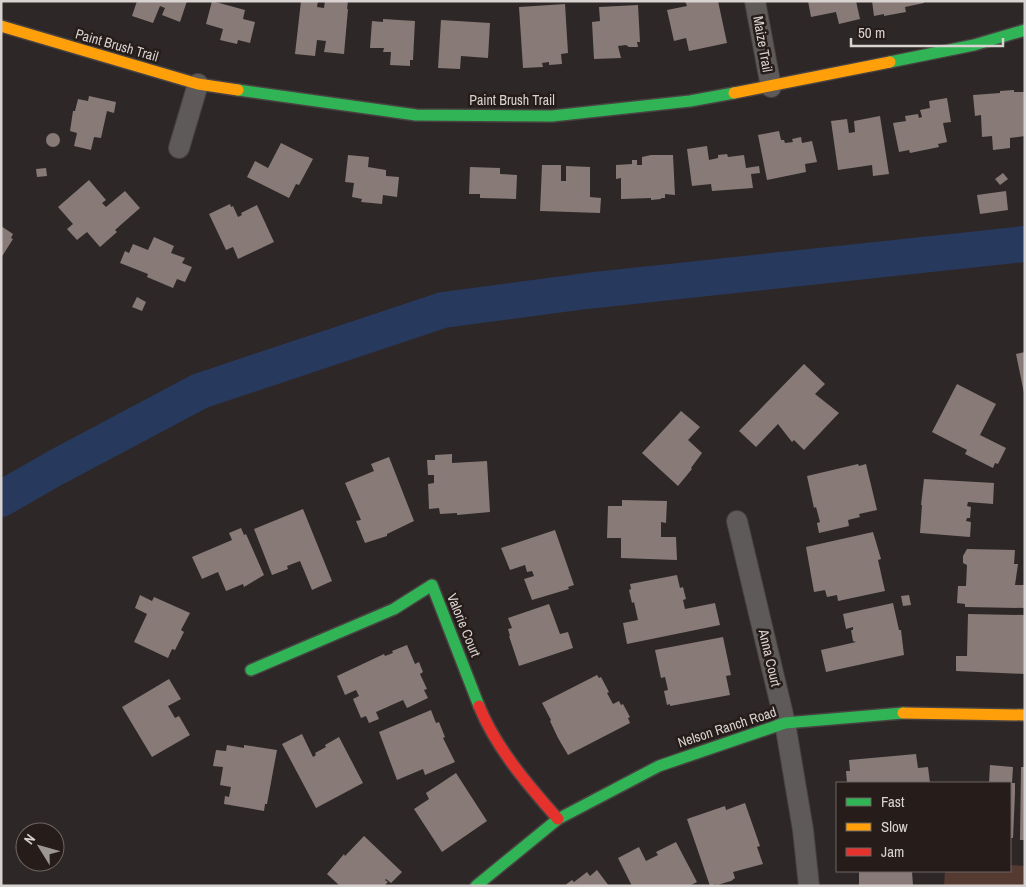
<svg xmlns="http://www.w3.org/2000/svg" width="1026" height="887" viewBox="0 0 1026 887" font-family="'Archivo Narrow',sans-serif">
	<rect width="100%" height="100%" fill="#2d2827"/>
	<path fill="#553a32" d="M1010,865L1025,866V886H944L945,871H1010Z"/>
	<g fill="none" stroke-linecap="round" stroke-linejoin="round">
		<path stroke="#28395e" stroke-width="36" d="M1,499L55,468L200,391L443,310L586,291L1025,244"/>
	</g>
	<path fill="#887a76" d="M137,1H187L180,22L162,15L165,8L160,6L153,23L132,16Z
		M212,1L245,10L243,19L255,22L250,43L238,40L237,44L220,40L223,29L206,24Z
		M301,1H318L317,7L324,8L325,1H348L347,9H348L344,54L324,52L326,41L317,40L315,56L295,54Z
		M685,1H718L727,43L689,51L686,38L674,41L667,10L687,6Z
		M808,1H856L860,19L839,24L836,12L811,17Z
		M872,1H924V3L905,7L906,12L884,16V14L874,16Z
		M565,4L568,53L561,54L562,64L549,65V62L542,63L543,67L523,68L519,7Z
		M638,5L640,42H637L638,47H629L626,45L618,46L621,58L594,59L592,22L600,21L599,7Z
		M383,19L415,21L413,60H410V66L390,65L391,52H383L384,48H370L372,21L383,22Z
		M441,20L490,23L488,58L461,56L460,69L438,68Z
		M1014,90V92H1025V136L1010,138V148L993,150L992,136L982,137L981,115L975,116L973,95L1000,93V91Z
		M89,96L116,102L114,113L107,111L101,138L94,137L91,150L74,146L77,133L70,131L73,111H75L78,99L88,101Z
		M947,98L951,122L943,123L947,142L938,144L939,147L910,153L909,150L899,152L893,123L906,121L905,116L918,114L919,118L922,117L920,110L930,108L929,101Z
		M880,116L889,174L873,176L872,165L838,170L831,121L847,119L849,133L855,132L854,121Z
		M779,131L781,140H784L785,143L793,142L792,139L801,137L802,143L812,141L817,162L805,164L806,172L767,180L758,135Z
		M46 140a7 7 0 1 1 14 0a7 7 0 1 1-14 0Z
		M281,143L313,159L299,185L296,184L289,198L247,177L255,161L268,168Z
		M707,146L709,160L718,158V155L727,154L728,157L744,155L746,168L759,166L760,173L751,174L753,188L712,191L711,184L692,186L687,149Z
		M348,155L369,157L368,167L386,170V176L399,177L397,197L383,195L382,204L361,202L362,199L352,197L354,183L345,182Z
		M651,155H673L675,195L665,194V198H661V199L651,200V198L621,199V178L616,179V165L632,164V160H637V165H642V157Z
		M542,165H561V181H566V166L590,167V197L601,198L600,213L540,211Z
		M470,167L500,168V174L517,175L516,199L480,198V194H469Z
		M46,168L47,176L37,177L36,169Z
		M1003,173L1008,179L1000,185L995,179Z
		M89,180L106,200L102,203L106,207L125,191L140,208L115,230L117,232L100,247L87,232L77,240L67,229L73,224L58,207Z
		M1006,191L1008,210L980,214L977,195Z
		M230,204L231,207L233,206L238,217L242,215L241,213L257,205L274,242L238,259L233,247L226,250L209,214Z
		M1,226L13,234L11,238L13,239L1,258Z
		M154,237L174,246L171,253L185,258L182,263L192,267L185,282L177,279L173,288L147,277L148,274L120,263L125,251L129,253L133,244L148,250Z
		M137,297L146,302L142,311L132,307Z
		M1025,352V393H1024L1016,354Z
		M804,364L825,384L815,394L839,413L804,450L794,440L792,442L778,424L756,447L739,431Z
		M957,384L996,404L980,435L1006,448L998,464L995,463L993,468L965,454L967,450L932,432Z
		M681,411L700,427L688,440L702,453L691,468L692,469L678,486L642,453Z
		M452,454V463L487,461L490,512L457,515V513L440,514L439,508L429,509L428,484L434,483V475H428L427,460H435V455Z
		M389,457L414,521L387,534V536L365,543L356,521L361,520L345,483L374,471L371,464Z
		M858,464L859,466L866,464L877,510L859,514L860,517L848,520L849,526L819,533L817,523L820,522L816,507L814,508L807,476Z
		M924,479L994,483L993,504L968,502L967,506L971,507L970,518H967L966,521L971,522L970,537L920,533L922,505H921Z
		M622,500L667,501L666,523L661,522V537H676L677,560L621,558V538H607L608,506H622Z
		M303,509L332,581L312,590L300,561L287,566L288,569L272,575L254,529Z
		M241,528L244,535L246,534L264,575L244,587L243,584L226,591L218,572L202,579L192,557L232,540L229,533Z
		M555,530L574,585L568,587L569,589L532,600L524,579L534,576L532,571L527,572L525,565L510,570L501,548Z
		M873,532L881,559L878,560L885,591L838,601L837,595L827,597L825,590L814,592L806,547Z
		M967,549L1015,550L1014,564H1018L1015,585H1025V608L965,607V604L957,603L958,586H966L967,565L963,563V556Z
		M677,575L680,588L683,587L686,599L683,600L685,609L715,603L720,625L627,644L623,623L638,620L634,602L632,603L629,590L631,589L630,584Z
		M140,595L152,601L154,597L190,613L181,630L184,632L175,650L172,649L168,658L134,642L147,614L135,608Z
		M909,595L911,605L903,606L901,596Z
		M893,603L899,630H901L904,655L826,672L821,650L856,642L853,641L851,630H853V627L846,629L843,614Z
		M549,604L560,634L568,632L573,648L519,666L509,636H510L508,629L512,628L508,618Z
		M968,614L1025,615V674L956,671V656H967Z
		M723,637L731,675L726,676L730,695L670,706V704L667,705L664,691L668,690L665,677L661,678L655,650Z
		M407,645L415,664L419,662L423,672L420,674L427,689L424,690L428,698L407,708L403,700L376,712L379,719L369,723L366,716L361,718L353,699L359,696L356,690L345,695L337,676L384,654L385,656L393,653L392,651Z
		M597,675L599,678L601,677L609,692L607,693L613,704L619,701L621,705L623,704L630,717L628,718L630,723L568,755L558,738L550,721L551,720L542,703Z
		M169,679L181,699L168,706L175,718L179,716L190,735L152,757L122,707Z
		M431,710L436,723L439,722L445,737L443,738L455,762L425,775L423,769L397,780L379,732Z
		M302,734L313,757L316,755L315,753L326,747L325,745L339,737L363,783L316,808L282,744Z
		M227,745L244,748V745L277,750L267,804H265L264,811L224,804L225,796L229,797L231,787L220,785L223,767L213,766L216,750L226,751Z
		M916,754L918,768L928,767L930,783H847L846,771H850L849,760Z
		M990,765L1013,767L1012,783H1015V793L1013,838H1010V783H989Z
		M1021,767H1025V840H1020Z
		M456,773L487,821L442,852L414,809L429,799L426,793Z
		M745,803L760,846L757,847L763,864L733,872L735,878L731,881L717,885L716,884L710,886L687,819L725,806L726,810Z
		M364,836L402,872L391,883L386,879L385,880L388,882L384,886H340L327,874L344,854L345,856Z
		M676,842L697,882L689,886H632L618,858L639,847L646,861L658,855L656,852Z
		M597,870L609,886H564L572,880L574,882L587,872L590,876Z
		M859,871H912L913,886H859Z"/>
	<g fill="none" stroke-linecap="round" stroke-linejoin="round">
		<defs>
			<path id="street" d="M755,1L771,87
				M179,148L198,84
				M737,521L785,723L803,830L809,886"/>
			<path id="fast" d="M890,62L974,45L1025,30
				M238,90L416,115L552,116L690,101L734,93
				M251,670L394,609L432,585L479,706
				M476,886L558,819L659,766L785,723L903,713"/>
			<path id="slow" d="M1,26L198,84L238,90
				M734,93L890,62
				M903,713L1025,715"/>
			<path id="jam" d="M479,706C496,748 528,785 558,819"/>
		</defs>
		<use href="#street" stroke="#484342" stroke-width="22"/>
		<use href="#fast" stroke="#484342" stroke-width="14"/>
		<use href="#slow" stroke="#484342" stroke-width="14"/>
		<use href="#jam" stroke="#484342" stroke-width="14"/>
		<use href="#street" stroke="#5d5a59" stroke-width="20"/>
		<use href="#fast" stroke="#30b455" stroke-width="11"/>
		<use href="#slow" stroke="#ff9f0a" stroke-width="11"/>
		<use href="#jam" stroke="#e5322d" stroke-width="11"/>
	</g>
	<g text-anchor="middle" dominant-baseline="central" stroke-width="5" stroke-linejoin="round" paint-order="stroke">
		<g font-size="14" fill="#d8d2d0" stroke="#261d1a">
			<text transform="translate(763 44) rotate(80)">Maize Trail</text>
			<text transform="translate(117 45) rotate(16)">Paint Brush Trail</text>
			<text x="512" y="100">Paint Brush Trail</text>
			<text transform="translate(464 625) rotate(68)">Valorie Court</text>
			<text transform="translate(770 658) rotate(77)">Anna Court</text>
			<text transform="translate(727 727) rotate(-18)">Nelson Ranch Road</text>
		</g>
	</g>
	<rect width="1026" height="887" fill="none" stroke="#d8d2d0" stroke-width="5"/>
	<rect x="836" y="782" width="175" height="90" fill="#261d1a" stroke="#6d6563"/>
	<rect x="846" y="798" width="25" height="8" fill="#30b455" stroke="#6d6563"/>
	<text x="881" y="807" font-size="15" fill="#d8d2d0">Fast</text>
	<rect x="846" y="823" width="25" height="8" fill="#ff9f0a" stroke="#6d6563"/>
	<text x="881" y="832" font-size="15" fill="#d8d2d0">Slow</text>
	<rect x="846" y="848" width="25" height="8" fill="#e5322d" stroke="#6d6563"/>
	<text x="881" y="857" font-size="15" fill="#d8d2d0">Jam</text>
	<g transform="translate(40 847) rotate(307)"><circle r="24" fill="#261d1a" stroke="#6d6563"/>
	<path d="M0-4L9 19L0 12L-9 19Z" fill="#9c9695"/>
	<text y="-8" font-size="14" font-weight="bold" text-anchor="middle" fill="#d8d2d0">N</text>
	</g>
	<path d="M851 38v8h152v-8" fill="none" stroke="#d8d2d0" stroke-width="2.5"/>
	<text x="858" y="38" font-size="15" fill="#d8d2d0" stroke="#261d1a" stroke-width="4" paint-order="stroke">50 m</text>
</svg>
